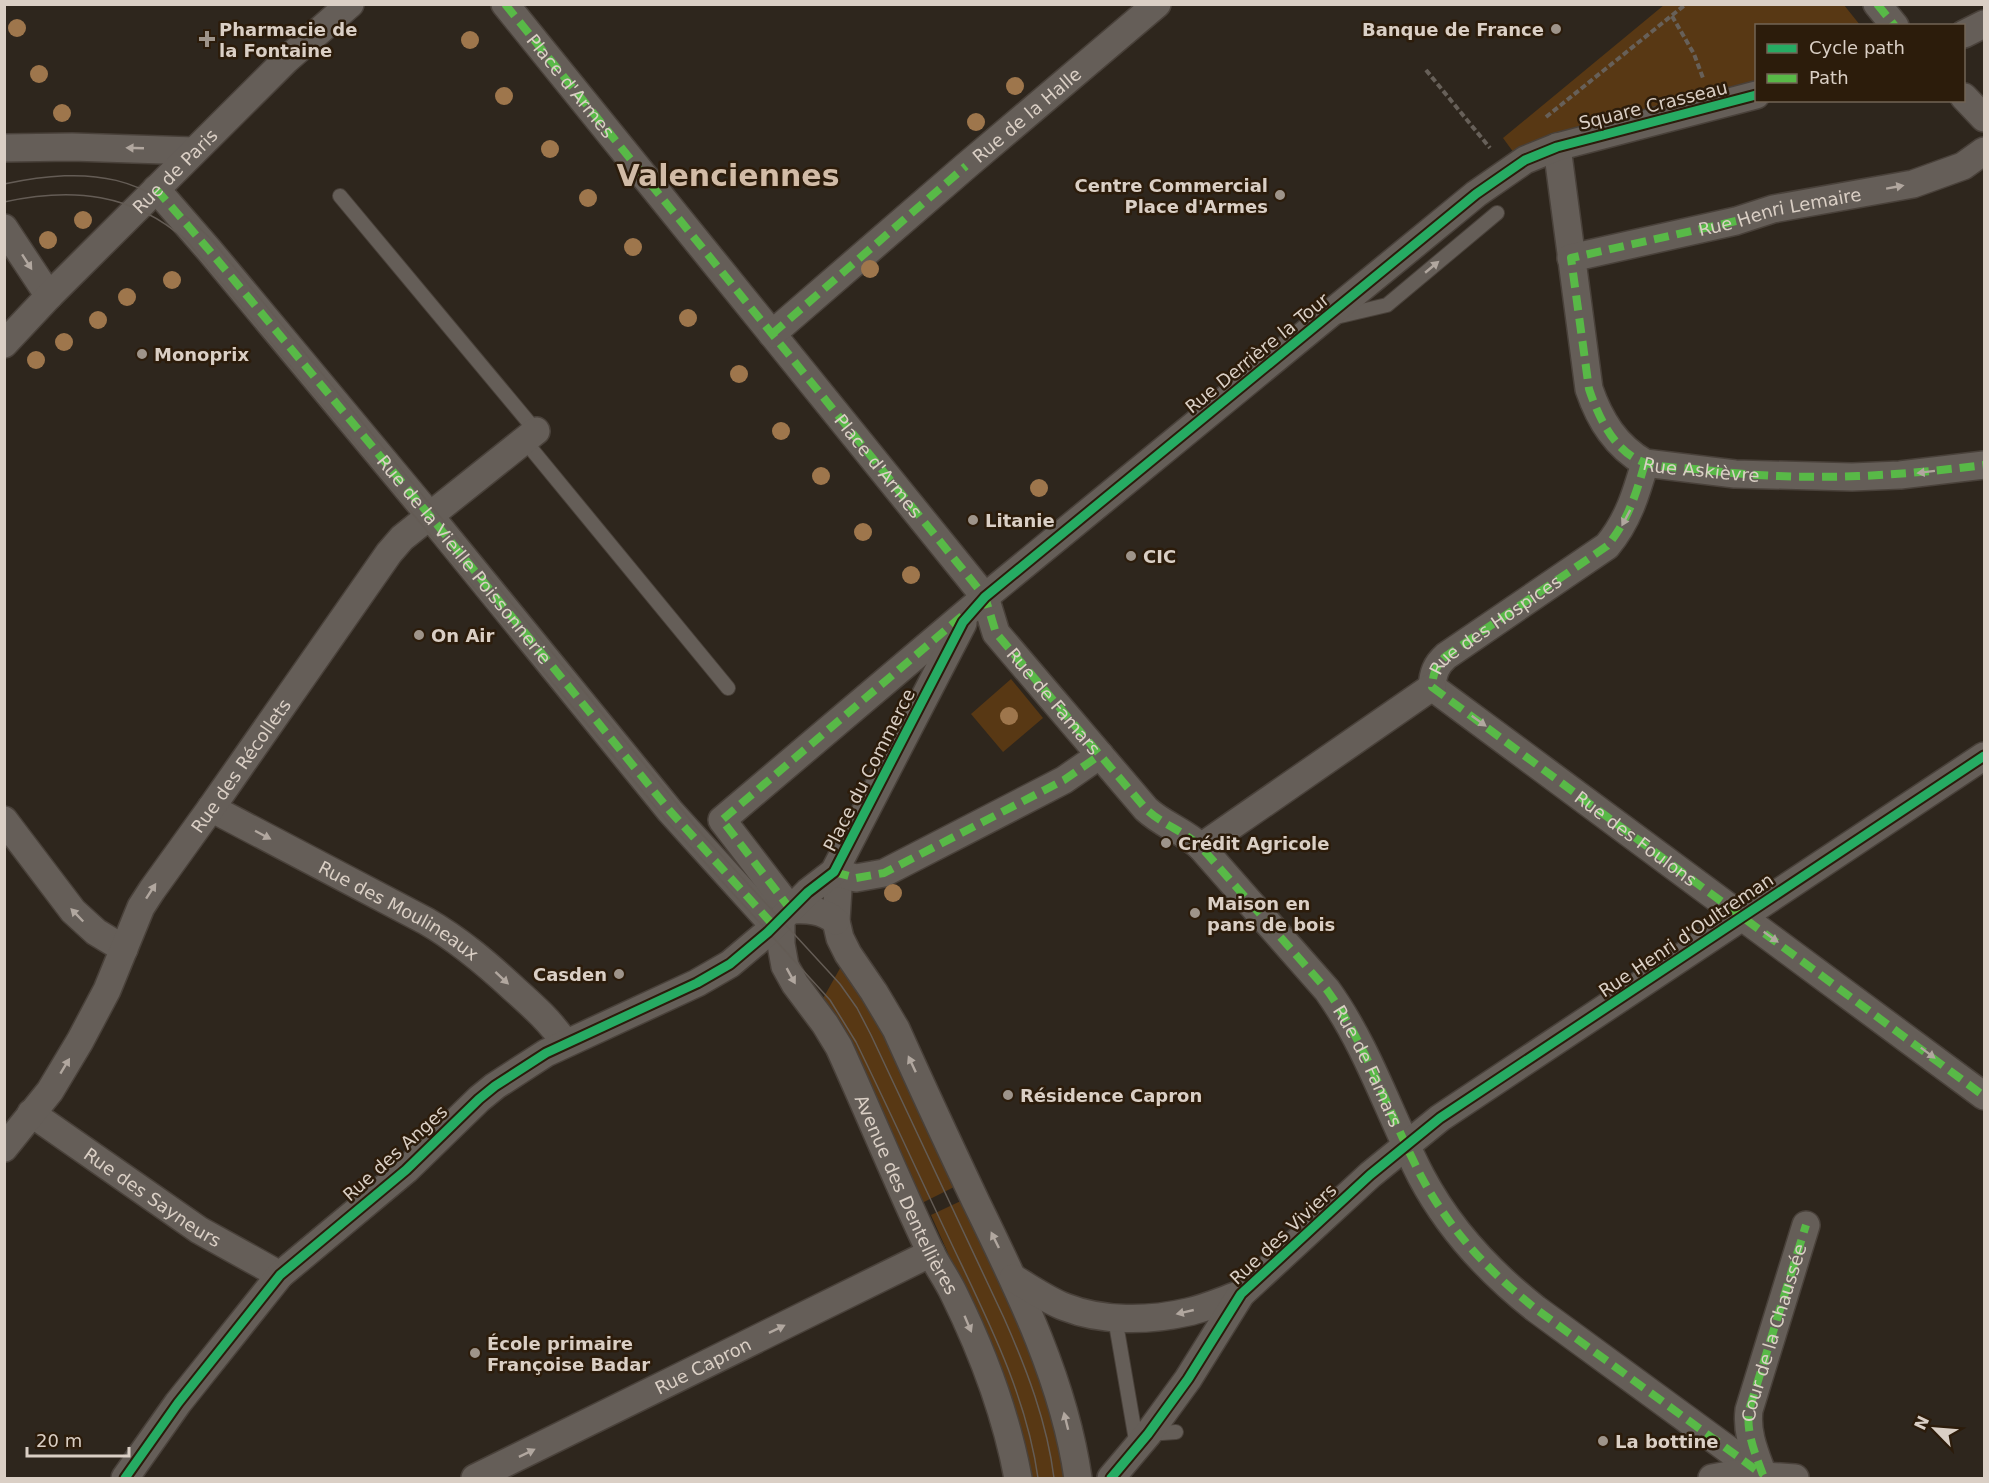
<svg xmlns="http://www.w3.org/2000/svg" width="1989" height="1483" viewBox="0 0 1989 1483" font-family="'DejaVu Sans',sans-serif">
	<rect width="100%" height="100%" fill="#2e261d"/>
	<path fill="#583814" d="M1664,5H1844L1860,25L1756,26V81L1706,93L1514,153L1503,138Z
		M1011,679L1043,718L1003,752L971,714Z
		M843,963L864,992L956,1186L922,1203L821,1002Z
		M965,1199L1033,1354L1069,1478H1029L998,1365L931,1215Z"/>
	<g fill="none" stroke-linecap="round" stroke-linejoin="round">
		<defs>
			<path id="lane" d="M340,196L536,431
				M1336,317L1387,305L1497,213
				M524,440L728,688
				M1115,1318L1137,1446
				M1148,1434L1176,1432"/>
			<g id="street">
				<path id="s1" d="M505,4L985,597L996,633L1146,809C1163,825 1184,831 1201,847L1327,990C1368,1047 1389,1114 1421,1176C1449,1229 1489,1272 1536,1309L1763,1475"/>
				<path d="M1877,4L1895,26"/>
				<path d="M1964,34L1984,24"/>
				<path d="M1964,97L1984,118"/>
				<path d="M1557,147L1589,389C1600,421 1616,446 1645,463L1735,474L1852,477L1900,475L1984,465"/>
				<path d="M4,148L72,147L194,151"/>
				<path id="s2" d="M156,189L209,250L430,516L670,811L774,926"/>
				<path d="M4,228L49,296"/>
				<path id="s3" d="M1571,258L1736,221L1773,209L1913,184L1963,166L1984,151"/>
				<path id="s4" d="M772,334L966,166L1157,4"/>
				<path id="s5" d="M4,344L49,296L286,60L350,4"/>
				<path d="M1432,687L1984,1096"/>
				<path id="s6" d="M1432,687C1433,673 1436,665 1446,656L1607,546C1628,521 1636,494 1645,463"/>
				<path id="s7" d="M211,808L426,921C459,940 486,963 514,989C533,1006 551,1022 565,1043"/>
				<path d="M4,820L73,911L96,932L124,949"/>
				<path d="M1201,847L1432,687"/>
				<path d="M834,872L838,889L836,921L840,938L848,954L874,992L896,1029C922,1087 949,1145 976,1202C1019,1290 1064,1381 1078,1478"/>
				<path d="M834,872L856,878L884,873L1064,780L1100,755"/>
				<path id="s8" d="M781,920V944L785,966L795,984L825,1024L839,1047C870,1115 898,1184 930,1251C937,1266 947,1279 954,1294C983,1353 1006,1414 1018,1478"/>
				<path d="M836,921C822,910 808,909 791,910L722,820L985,597L1476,194L1525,160L1557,147L1756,95"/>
				<path id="s9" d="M31,1113L199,1230L280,1275"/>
				<path id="s10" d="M4,1148L50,1091L80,1041L107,990L141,907L152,890L211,808L389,553L402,538L536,431"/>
				<path d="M1013,1278C1030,1288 1047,1300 1065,1307C1103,1322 1149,1321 1188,1312C1206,1308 1224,1300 1241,1294"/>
				<path d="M1763,1475C1755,1453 1746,1433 1749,1410L1806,1225"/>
				<path d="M125,1478L178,1403L280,1275L406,1170L479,1099L495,1086L546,1053L697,983L730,964L768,932L808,892L834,872L963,623"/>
				<path id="s11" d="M475,1478L931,1253"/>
				<path d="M1111,1478L1148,1434L1188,1379L1241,1294L1370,1175L1440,1118L1984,756"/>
				<path d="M1712,1478L1734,1474L1795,1478"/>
			</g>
		</defs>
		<use href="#lane" stroke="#49413a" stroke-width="16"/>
		<use href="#street" stroke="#49413a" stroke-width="30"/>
		<path stroke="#676059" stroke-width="4" stroke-dasharray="6 3" stroke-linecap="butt" d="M1672,16L1694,54L1703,78
			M1426,70L1490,148
			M1546,117L1686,4"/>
		<use href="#lane" stroke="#655e58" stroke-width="14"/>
		<use href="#street" stroke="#655e58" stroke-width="27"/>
		<path stroke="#645c55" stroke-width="1.5" d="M4,184C92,166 146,174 211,239L702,834L840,984L857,1008L871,1035L1004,1318C1027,1370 1047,1422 1054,1478
			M4,202C73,187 132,193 186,240L668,822L830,1000L856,1042C887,1105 916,1169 946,1232C983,1311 1026,1391 1038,1478"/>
		<g stroke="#58b947" stroke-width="8" stroke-dasharray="15 8" stroke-linecap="butt">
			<path d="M505,4L985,597L996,633L1146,809C1163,825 1184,831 1201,847L1327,990C1368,1047 1389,1114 1421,1176C1449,1229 1489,1272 1536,1309L1763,1475"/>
			<path d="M1877,4L1895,26"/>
			<path d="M156,189L209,250L430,516L670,811L774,926"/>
			<path id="s12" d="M1736,221L1571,258L1589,389C1598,416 1615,454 1646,463C1664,468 1686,468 1705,470C1801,482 1890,477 1984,465"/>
			<path d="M772,334L966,166"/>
			<path id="s13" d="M1645,463C1636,494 1628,521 1607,546L1446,656C1436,665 1433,673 1432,687L1984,1096"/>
			<path d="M834,872L856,878L884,873L1064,780L1100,755"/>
			<path d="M791,910L722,820L962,616"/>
			<path id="s14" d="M1763,1475C1755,1453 1746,1433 1749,1410L1806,1225"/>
		</g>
		<defs>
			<path id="cycleway" d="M125,1478L178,1403L280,1275L406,1170L479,1099L495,1086L546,1053L697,983L730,964L768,932L808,892L834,872L963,622L985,597L1476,194L1525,160L1557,147L1756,95
				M1111,1478L1148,1434L1188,1379L1241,1294L1370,1175L1440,1118L1984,756"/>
		</defs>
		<use href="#cycleway" stroke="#2c1c0b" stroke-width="13"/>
		<use href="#cycleway" stroke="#26ab63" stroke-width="9"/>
	</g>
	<g fill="#9e764c">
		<circle cx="17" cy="28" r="9"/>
		<circle cx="470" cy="40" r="9"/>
		<circle cx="39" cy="74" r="9"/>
		<circle cx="1015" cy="86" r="9"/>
		<circle cx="504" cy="96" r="9"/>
		<circle cx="62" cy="113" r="9"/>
		<circle cx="976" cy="122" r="9"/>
		<circle cx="550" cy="149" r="9"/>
		<circle cx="588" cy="198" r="9"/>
		<circle cx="83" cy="220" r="9"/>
		<circle cx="48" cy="240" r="9"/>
		<circle cx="633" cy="247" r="9"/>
		<circle cx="870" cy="269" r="9"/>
		<circle cx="172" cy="280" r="9"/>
		<circle cx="127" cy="297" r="9"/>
		<circle cx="688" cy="318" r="9"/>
		<circle cx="98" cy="320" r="9"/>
		<circle cx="64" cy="342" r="9"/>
		<circle cx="36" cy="360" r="9"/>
		<circle cx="739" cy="374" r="9"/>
		<circle cx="781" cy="431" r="9"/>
		<circle cx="821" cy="476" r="9"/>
		<circle cx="1039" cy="488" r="9"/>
		<circle cx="863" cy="532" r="9"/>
		<circle cx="911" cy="575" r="9"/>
		<circle cx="1009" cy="716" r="9"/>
		<circle cx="893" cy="893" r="9"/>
	</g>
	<defs><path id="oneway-solid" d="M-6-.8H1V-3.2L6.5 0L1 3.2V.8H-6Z" transform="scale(1.5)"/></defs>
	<g fill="#b1a79f">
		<use href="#oneway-solid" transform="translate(135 148) rotate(-178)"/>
		<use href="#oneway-solid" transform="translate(1895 187) rotate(-10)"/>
		<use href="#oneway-solid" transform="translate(27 262) rotate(57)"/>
		<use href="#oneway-solid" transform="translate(1432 267) rotate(-40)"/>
		<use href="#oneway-solid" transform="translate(1926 472) rotate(173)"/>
		<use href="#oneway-solid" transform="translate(1626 518) rotate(118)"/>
		<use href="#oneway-solid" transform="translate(1479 721) rotate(36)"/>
		<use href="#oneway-solid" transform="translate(263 835) rotate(28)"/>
		<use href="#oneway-solid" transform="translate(151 891) rotate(-57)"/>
		<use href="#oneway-solid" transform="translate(77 915) rotate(-134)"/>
		<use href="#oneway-solid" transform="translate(1771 937) rotate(36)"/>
		<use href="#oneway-solid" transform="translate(791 976) rotate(61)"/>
		<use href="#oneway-solid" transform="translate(502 978) rotate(43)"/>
		<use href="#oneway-solid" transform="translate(1928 1053) rotate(37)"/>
		<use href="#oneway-solid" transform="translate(912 1064) rotate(-115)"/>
		<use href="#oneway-solid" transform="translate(65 1066) rotate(-59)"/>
		<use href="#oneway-solid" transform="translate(995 1240) rotate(-116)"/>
		<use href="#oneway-solid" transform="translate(1185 1312) rotate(167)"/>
		<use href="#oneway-solid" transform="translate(968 1324) rotate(67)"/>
		<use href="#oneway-solid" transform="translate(777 1329) rotate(-26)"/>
		<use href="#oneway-solid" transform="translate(1066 1421) rotate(-104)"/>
		<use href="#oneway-solid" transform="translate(527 1453) rotate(-26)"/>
	</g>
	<g fill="#9e948a" stroke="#2c1c0b" stroke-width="2">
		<circle cx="1556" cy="29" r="6"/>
		<path d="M204 30h6v6h6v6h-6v6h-6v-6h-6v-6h6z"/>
		<circle cx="1280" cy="195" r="6"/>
		<circle cx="142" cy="354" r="6"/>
		<circle cx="973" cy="520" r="6"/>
		<circle cx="1131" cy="556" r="6"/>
		<circle cx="419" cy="635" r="6"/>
		<circle cx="1166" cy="843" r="6"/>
		<circle cx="1195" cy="913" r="6"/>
		<circle cx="619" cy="974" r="6"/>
		<circle cx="1008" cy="1095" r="6"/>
		<circle cx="475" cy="1353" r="6"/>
		<circle cx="1603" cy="1441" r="6"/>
	</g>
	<g text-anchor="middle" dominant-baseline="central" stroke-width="5" stroke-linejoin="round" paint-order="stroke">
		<g font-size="18" font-weight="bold" fill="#dacfc5" stroke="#2c1c0b" text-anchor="start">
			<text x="219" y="29">Pharmacie de<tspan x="219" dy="21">la Fontaine</tspan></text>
			<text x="1544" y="29" text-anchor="end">Banque de France</text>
			<text x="1268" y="185" text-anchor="end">Centre Commercial<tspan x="1268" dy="21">Place d'Armes</tspan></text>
			<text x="154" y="354">Monoprix</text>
			<text x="985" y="520">Litanie</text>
			<text x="1143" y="556">CIC</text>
			<text x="431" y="635">On Air</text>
			<text x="1178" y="843">Crédit Agricole</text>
			<text x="1207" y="903">Maison en<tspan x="1207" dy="21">pans de bois</tspan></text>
			<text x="607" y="974" text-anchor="end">Casden</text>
			<text x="1020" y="1095">Résidence Capron</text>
			<text x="487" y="1343">École primaire<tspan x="487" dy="21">Françoise Badar</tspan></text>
			<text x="1615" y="1441">La bottine</text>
		</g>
		<g font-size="18" fill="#dacfc5" stroke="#2c1c0b">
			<text stroke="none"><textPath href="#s1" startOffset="105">Place d'Armes</textPath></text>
			<text transform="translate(1653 105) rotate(-14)">Square Crasseau</text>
			<text stroke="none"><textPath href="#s4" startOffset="336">Rue de la Halle</textPath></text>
			<text stroke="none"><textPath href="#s5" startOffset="243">Rue de Paris</textPath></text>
			<text stroke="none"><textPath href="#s3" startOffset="214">Rue Henri Lemaire</textPath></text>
			<text transform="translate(1257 353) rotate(-39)">Rue Derrière la Tour</text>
			<text stroke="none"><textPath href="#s1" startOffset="594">Place d'Armes</textPath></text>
			<text stroke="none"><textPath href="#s12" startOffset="454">Rue Askièvre</textPath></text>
			<text stroke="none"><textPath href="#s2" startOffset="482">Rue de la Vieille Poissonnerie</textPath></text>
			<text stroke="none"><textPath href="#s6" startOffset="93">Rue des Hospices</textPath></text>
			<text stroke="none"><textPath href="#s1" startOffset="890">Rue de Famars</textPath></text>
			<text stroke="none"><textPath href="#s10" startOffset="452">Rue des Récollets</textPath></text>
			<text transform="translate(869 770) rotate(-63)">Place du Commerce</text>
			<text stroke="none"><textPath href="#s13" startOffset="576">Rue des Foulons</textPath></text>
			<text stroke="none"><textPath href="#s7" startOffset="214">Rue des Moulineaux</textPath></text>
			<text transform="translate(1686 935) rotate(-34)">Rue Henri d'Oultreman</text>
			<text stroke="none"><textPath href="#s1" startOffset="1376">Rue de Famars</textPath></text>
			<text transform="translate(395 1153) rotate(-42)">Rue des Anges</text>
			<text stroke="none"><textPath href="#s8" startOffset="306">Avenue des Dentellières</textPath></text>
			<text stroke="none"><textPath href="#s9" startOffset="148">Rue des Sayneurs</textPath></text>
			<text transform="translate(1283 1234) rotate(-43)">Rue des Viviers</text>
			<text stroke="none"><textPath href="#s14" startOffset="148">Cour de la Chaussée</textPath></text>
			<text stroke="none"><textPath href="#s11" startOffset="254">Rue Capron</textPath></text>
		</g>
		<g font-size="30" font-weight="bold" fill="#d1bba6" stroke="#2c1c0b">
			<text x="728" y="175">Valenciennes</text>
		</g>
	</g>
	<rect width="1989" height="1483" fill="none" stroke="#dacfc5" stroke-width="12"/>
	<rect x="1755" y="24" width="210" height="78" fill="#2c1c0b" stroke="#726455" stroke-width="1.5"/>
	<rect x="1767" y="44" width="30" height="9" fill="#26ab63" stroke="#726455" stroke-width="1.5"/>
	<text x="1809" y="54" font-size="18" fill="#dacfc5">Cycle path</text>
	<rect x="1767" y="74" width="30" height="9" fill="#58b947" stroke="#726455" stroke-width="1.5"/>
	<text x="1809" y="84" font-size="18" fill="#dacfc5">Path</text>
	<g transform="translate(1935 1429) rotate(295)" stroke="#2c1c0b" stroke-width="4.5" paint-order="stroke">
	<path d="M0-4.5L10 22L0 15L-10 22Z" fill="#dacfc5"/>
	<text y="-9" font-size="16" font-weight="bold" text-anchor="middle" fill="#dacfc5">N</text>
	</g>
	<path d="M27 1447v9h102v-9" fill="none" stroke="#dacfc5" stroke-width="3"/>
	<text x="36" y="1447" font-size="18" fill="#dacfc5" stroke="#2c1c0b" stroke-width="4.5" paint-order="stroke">20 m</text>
</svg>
